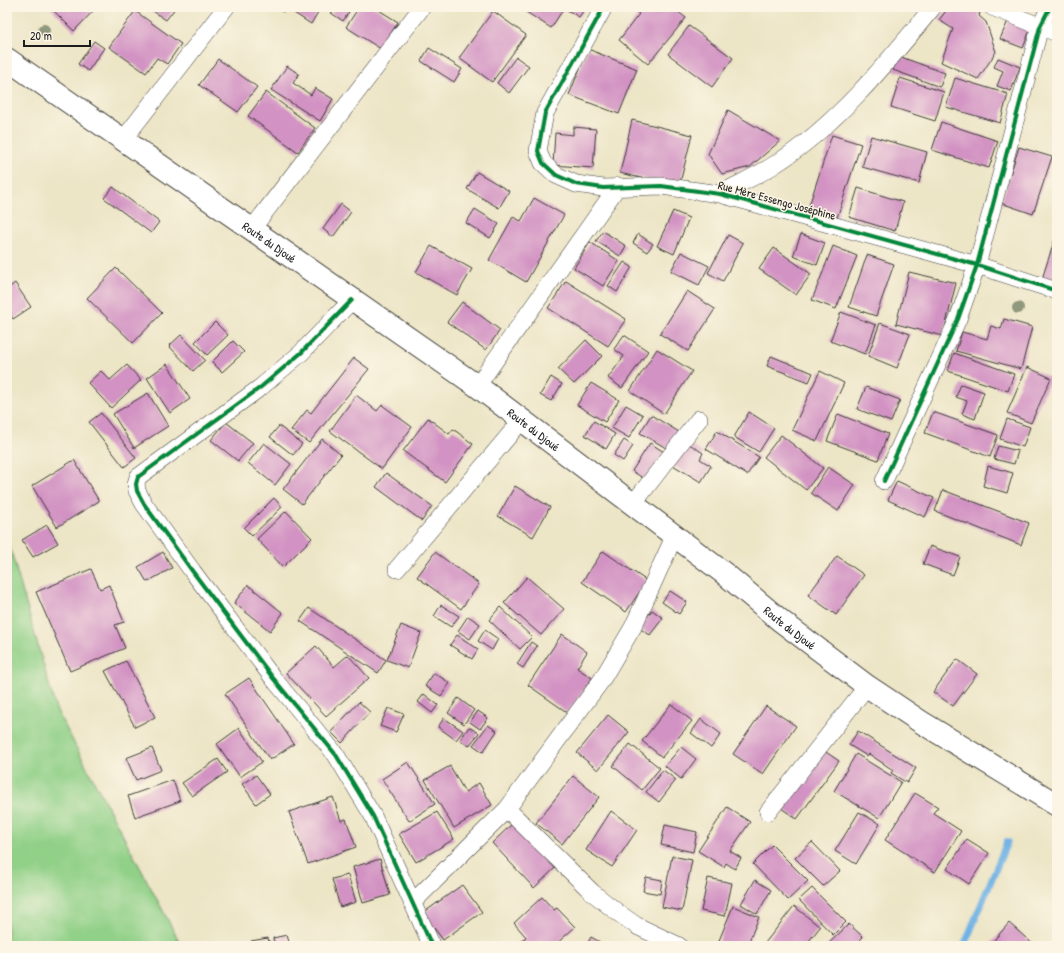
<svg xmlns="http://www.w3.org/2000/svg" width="1064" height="953" viewBox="0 0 1064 953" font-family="'Patrick Hand',sans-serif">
	<rect width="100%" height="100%" fill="#fcf5e5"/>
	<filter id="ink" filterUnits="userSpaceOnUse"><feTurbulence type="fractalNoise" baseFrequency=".025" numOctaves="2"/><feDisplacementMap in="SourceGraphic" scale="8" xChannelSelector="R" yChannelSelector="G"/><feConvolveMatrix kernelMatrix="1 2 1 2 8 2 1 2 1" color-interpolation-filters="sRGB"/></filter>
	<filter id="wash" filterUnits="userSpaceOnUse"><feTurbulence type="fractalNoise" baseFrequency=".012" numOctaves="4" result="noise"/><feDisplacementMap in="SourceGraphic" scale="16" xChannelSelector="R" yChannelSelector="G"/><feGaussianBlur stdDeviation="0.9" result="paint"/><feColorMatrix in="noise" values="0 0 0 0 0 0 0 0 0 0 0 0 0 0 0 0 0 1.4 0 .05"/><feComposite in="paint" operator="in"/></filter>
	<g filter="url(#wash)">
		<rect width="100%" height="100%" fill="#ece5c6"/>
		<path fill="#90d087" stroke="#567652" d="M7,537L56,709L179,941V946H7Z"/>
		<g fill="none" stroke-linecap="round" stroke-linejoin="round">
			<path stroke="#6eb2e4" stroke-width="7" d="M964,946L1007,842"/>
		</g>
		<g id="blocks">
			<path fill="#d292c3" d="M50,7H97L74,31Z
				M147,7H176L166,20Z
				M275,7H286L283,12Z
				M294,7H321L311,24L291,11Z
				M335,7H352L343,21L331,13Z
				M359,7H374L398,22L381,49L346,27Z
				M520,7H586L579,17L564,8L551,28L520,8Z
				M630,7H672L686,18L648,64L619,40L639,14Z
				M949,7H970L980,13L979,16L986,22L996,52L978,79L941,62L953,29L939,20Z
				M135,11L181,44L167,64L157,58L146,73L109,47Z
				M493,11L526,35L492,82L459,58Z
				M1008,21L1030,30L1023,48L1000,39Z
				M689,26L733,58L712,87L668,54Z
				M94,41L104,48L88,71L78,64Z
				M429,48L462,69L454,82L421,61Z
				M588,49L637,69L619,114L569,95Z
				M898,56L945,73L940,87L893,70Z
				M516,57L529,66L509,93L497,83Z
				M998,58L1020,67L1011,91L997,86L1003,71L994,67Z
				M218,59L257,87L238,112L199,85Z
				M287,66L299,74L293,83L311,95L315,88L333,99L320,121L271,90Z
				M900,78L944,92L935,121L891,107Z
				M955,78L1008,94L1000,123L946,107Z
				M266,92L315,128L298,152L248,116Z
				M728,110L780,141L750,167L722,174L708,154Z
				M632,120L692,135L679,187L620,173Z
				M941,122L998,141L989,168L932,150Z
				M573,127L596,129L593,168L553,165L555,133L573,135Z
				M832,135L861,144L835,224L806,215Z
				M871,136L927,152L919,183L862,167Z
				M1019,147L1052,157L1033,214L1001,203Z
				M477,172L509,191L499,208L467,189Z
				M113,187L159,222L151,233L104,198Z
				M858,188L903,202L895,231L849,217Z
				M534,198L564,215L526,282L489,260L513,217L521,221Z
				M341,204L351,212L333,237L323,229Z
				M475,209L499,224L490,238L466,223Z
				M673,211L689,218L674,254L657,246Z
				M603,231L626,246L620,256L596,241Z
				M1057,232V284L1042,279Z
				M638,234L653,244L647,252L633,243Z
				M801,234L825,243L817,265L793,256Z
				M728,235L743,243L723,281L708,273Z
				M590,242L619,261L603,286L574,268Z
				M431,246L472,269L457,295L416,272Z
				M833,246L857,256L836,309L812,300Z
				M774,248L811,274L796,295L759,269Z
				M681,252L709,266L699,285L671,271Z
				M867,255L894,264L876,316L849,307Z
				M624,262L632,267L617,292L608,286Z
				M116,268L162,313L133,343L87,298Z
				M909,272L956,283L943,336L896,324Z
				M566,281L626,319L608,346L548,308Z
				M15,283L31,307L13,319L7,310V289Z
				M687,291L715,309L688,351L660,334Z
				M462,302L500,330L486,350L447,322Z
				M841,312L876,325L865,354L830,341Z
				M1004,319L1032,327L1021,369L956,351L962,332L987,339L991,326L1001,329Z
				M215,322L228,335L207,355L195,342Z
				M880,323L910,334L897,368L868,356Z
				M181,335L205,360L193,371L169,346Z
				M624,335L648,351L622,388L608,378L624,356L614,349Z
				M586,340L602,356L574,384L558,369Z
				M233,341L244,352L222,372L212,362Z
				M657,349L692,371L664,414L630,391Z
				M954,353L1014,374L1008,391L948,371Z
				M771,356L813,373L809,382L767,366Z
				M354,358L369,369L309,443L291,430L307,410L311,413Z
				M167,364L190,399L170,413L147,378Z
				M127,365L141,380L111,408L88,383L101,371L110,380Z
				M1027,367L1051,378L1031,423L1007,413Z
				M820,371L844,383L817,441L792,430Z
				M551,377L562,384L551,401L540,395Z
				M591,383L619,400L605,422L577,405Z
				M961,384L984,392L975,419L962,414L967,401L956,397Z
				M866,387L900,400L891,422L857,409Z
				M148,393L168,426L134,448L113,414Z
				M356,395L377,411L382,405L412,427L382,469L330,431Z
				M626,405L643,415L629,438L612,428Z
				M749,412L774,428L759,452L734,437Z
				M933,412L998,435L990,457L925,433Z
				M101,413L136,458L124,467L89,422Z
				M838,414L888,434L878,460L827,441Z
				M651,415L679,432L668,449L640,433Z
				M428,418L449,434L453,429L473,444L445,482L403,451Z
				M1007,419L1030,427L1023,447L1000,439Z
				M594,421L615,434L606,449L585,435Z
				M226,422L253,443L238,461L211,440Z
				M279,426L302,444L293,455L270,437Z
				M717,431L759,457L747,475L706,449Z
				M781,435L823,468L806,490L764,457Z
				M322,439L341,455L302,504L283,489Z
				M624,440L633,446L623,461L614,455Z
				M685,441L703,453L700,459L711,466L701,482L671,464Z
				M264,443L291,464L275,485L248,463Z
				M650,443L664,452L646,480L632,471Z
				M998,446L1018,451L1014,464L994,459Z
				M74,460L99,501L57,527L32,486Z
				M988,466L1013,473L1007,493L983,486Z
				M828,467L855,485L838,511L811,493Z
				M386,473L432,506L422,521L376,487Z
				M897,481L934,498L925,517L888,500Z
				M515,486L550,507L533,537L498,516Z
				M943,490L1029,523L1021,545L935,511Z
				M274,498L282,507L252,536L244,528Z
				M286,511L312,538L283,567L257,539Z
				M47,525L58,543L33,557L22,540Z
				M930,546L960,557L953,575L923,564Z
				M603,551L647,581L626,612L582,582Z
				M163,552L172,568L147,582L138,567Z
				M435,552L479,584L461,609L417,577Z
				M837,556L864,575L836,615L808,595Z
				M91,569L100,589L109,585L124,622L115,625L125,648L70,671L36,592Z
				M527,577L564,609L541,635L504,603Z
				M248,585L283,613L270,631L234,603Z
				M670,591L687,602L679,614L662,602Z
				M441,605L459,616L451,627L434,616Z
				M500,607L532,637L520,649L489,620Z
				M309,608L386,660L378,673L300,621Z
				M652,610L663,618L650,635L639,628Z
				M468,616L480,624L470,639L458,631Z
				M401,625L421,633L408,668L387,660Z
				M485,630L498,639L492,650L478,641Z
				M562,634L587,652L577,668L592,678L568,713L528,685Z
				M457,635L478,649L472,659L450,645Z
				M531,642L537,646L523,668L517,664Z
				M316,646L334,667L348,655L369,678L326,716L286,673Z
				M957,659L977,674L953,706L933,692Z
				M126,661L155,717L135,727L105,671Z
				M434,673L450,683L441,696L425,686Z
				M249,678L294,744L270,760L225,694Z
				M424,694L438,705L432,713L418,702Z
				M458,698L474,710L464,724L448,713Z
				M359,702L370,712L342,743L331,732Z
				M671,704L692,721L662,757L642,741Z
				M766,706L796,726L763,774L733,754Z
				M388,708L404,714L396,732L380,726Z
				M478,711L488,718L480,729L470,722Z
				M608,715L629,732L598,770L577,753Z
				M444,718L463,731L456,740L438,727Z
				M701,719L721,734L711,748L691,733Z
				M488,725L497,731L483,752L473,745Z
				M469,727L479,733L469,746L460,740Z
				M239,728L262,762L240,777L217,744Z
				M858,731L916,768L907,783L891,773L893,770L869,754L867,756L849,745Z
				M630,744L660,768L642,790L613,766Z
				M681,747L696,759L681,779L665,766Z
				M152,748L161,770L136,780L126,758Z
				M823,750L839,761L797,819L781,808Z
				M856,754L901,782L879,818L834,791Z
				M218,759L227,772L192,796L182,783Z
				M408,762L435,804L409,821L382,779Z
				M450,766L465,792L479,783L492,805L454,828L425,780Z
				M663,770L676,780L659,802L646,792Z
				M256,775L270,794L256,804L242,784Z
				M573,776L599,797L562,844L536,823Z
				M173,780L180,801L135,817L128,796Z
				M915,793L938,807L933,813L961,831L935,872L885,840Z
				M333,797L341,821L346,819L356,847L308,864L289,812Z
				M727,807L750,822L730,851L741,858L735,869L726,863L724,867L698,851Z
				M611,811L637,830L612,867L586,850Z
				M437,812L454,839L416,862L399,834Z
				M859,812L880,824L856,864L835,851Z
				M512,824L555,868L534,888L492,843Z
				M665,825L697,832L693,852L661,845Z
				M967,839L989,853L969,884L947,869Z
				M812,842L840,871L823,886L795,858Z
				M772,845L808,881L788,900L753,864Z
				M672,856L692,860L682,911L662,907Z
				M380,859L390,895L363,903L353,867Z
				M348,875L356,902L340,907L332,879Z
				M646,877L662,880L660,894L643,891Z
				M708,878L732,883L725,916L701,911Z
				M755,880L771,890L757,914L741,904Z
				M462,885L482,912L443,940L423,913Z
				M812,888L846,922L833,935L799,900Z
				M542,897L554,910L557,908L575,927L554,946H516L526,937L514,923Z
				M733,906L759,917L747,946H725L718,943Z
				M794,906L820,927L805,946H769L765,943Z
				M1009,923L1035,946H989Z
				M849,924L863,937L854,946H826Z
				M287,935L290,946H275L273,938Z
				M591,937L607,946H586Z
				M268,938L270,946H252L251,941Z"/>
		</g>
	</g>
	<g filter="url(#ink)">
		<use href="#blocks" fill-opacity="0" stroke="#3b3a36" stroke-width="1"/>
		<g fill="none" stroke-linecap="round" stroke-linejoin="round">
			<defs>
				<path id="street" d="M604,7L545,113L538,151L543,163L556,175L576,184L603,188L661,186L720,194L977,265L1057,291
					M992,7L1057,33
					M123,140L226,7
					M720,194C738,184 757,176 774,165C835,127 888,62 933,7
					M251,230L422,7
					M352,300L301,353L261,387L138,477L136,484L137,491L144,504L193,572L273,678L336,755L373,816L432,946
					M477,386L618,186
					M884,481L958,319L977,265L1040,27L1050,7
					M633,504L699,419
					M397,569L522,420
					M507,809L593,893L617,912L637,926L679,946
					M768,812L867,686
					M412,903L507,809L601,681L633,627L674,537"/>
				<g id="primary">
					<path id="s1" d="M7,59L477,386L725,574L781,621L867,686L921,722L1057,805"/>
				</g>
			</defs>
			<use href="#street" stroke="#3b3a36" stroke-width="18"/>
			<use href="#primary" stroke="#3b3a36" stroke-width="24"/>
			<use href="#street" stroke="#fff" stroke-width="17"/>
			<use href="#primary" stroke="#fff" stroke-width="22"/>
			<defs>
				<path id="cycleway" d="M604,7L545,113L538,151L543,163L556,175L576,184L603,188L661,186L720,194L977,265L1057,291
					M352,300L301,353L261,387L138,477L136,484L137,491L144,504L193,572L273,678L336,755L373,816L432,946
					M884,481L958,319L977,265L1040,27L1050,7"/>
			</defs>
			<use href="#cycleway" stroke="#fcf5e5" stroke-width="6"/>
			<use href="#cycleway" stroke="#00873e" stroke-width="4"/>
		</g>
		<g fill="#90997d">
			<circle cx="44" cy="30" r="6"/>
			<circle cx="1018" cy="308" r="6"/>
		</g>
	</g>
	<g text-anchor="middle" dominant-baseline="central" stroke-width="3" stroke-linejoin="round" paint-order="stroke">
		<g font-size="12" fill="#1c1c1c" stroke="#fcf5e5">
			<text transform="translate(777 200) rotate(15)">Rue Mère Essengo Joséphine</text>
			<text stroke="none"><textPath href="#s1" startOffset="320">Route du Djoué</textPath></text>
			<text stroke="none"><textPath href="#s1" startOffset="644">Route du Djoué</textPath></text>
			<text stroke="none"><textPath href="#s1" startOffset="968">Route du Djoué</textPath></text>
		</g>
	</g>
	<rect width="1064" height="953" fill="none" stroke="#fcf5e5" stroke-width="24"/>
	<path d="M24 40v6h66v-6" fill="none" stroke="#1c1c1c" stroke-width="2"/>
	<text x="30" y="40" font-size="12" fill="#1c1c1c" stroke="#fcf5e5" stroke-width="3" paint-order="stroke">20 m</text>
</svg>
